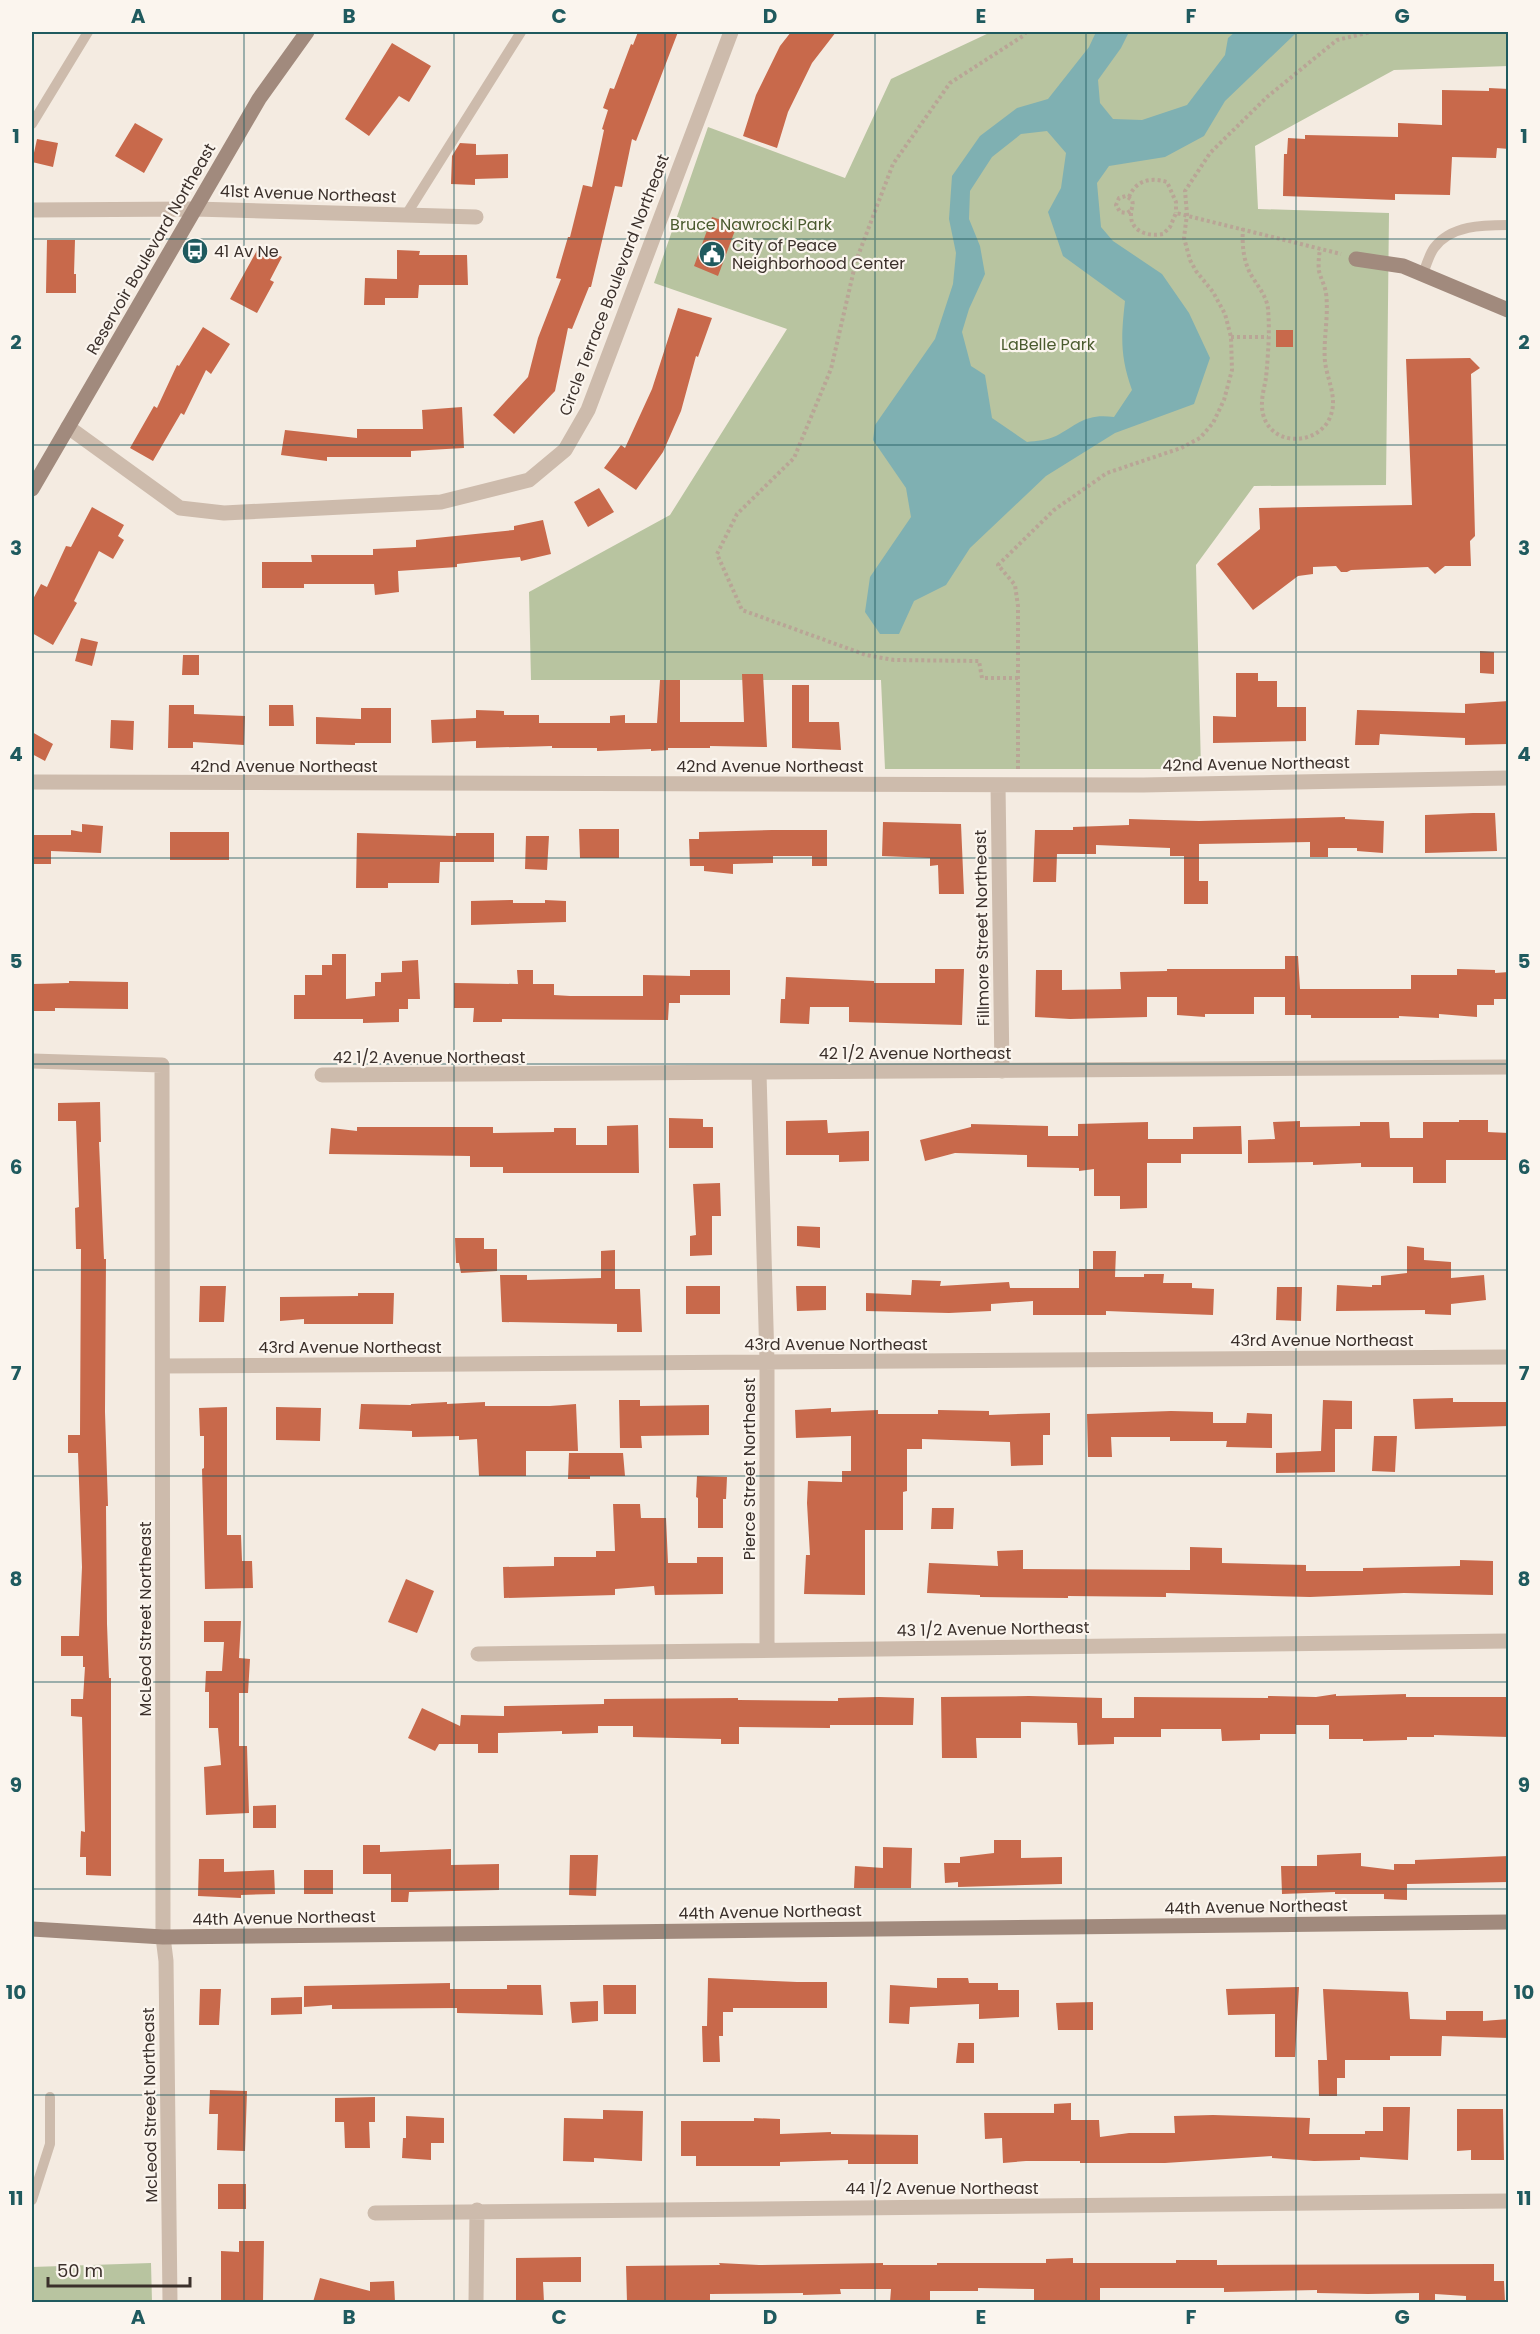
<svg xmlns="http://www.w3.org/2000/svg" width="1540" height="2334" viewBox="0 0 1540 2334" font-family="Poppins,sans-serif">
	<rect width="100%" height="100%" fill="#f4ebe1"/>
	<path fill="#b8c4a0" d="M991,32H1508V66L1394,70L1255,146L1258,209L1389,213L1386,485L1254,486L1196,565L1201,769H885L881,680H531L529,592L670,515L787,329L654,283L708,127L845,178L891,79Z
		M151,2263L152,2302H32V2267Z"/>
	<path fill="#7fb0b2" fill-rule="evenodd" d="M1096,32H1129L1121,48L1098,80L1100,103L1113,119L1142,120L1187,105L1225,55L1228,38L1235,32H1301L1294,35L1225,101L1204,136L1165,157L1109,166L1097,183L1101,227L1113,241L1162,274L1189,313L1210,358L1194,404L1115,433L1046,476L970,548L946,585L914,601L899,634H880L865,612L870,577L911,517L906,488L873,440L875,425L935,339L953,284L956,253L949,219L952,176L980,136L1017,108L1048,99L1089,47ZM1047,131L1066,153L1061,188L1048,212L1063,256L1125,301C1121,337 1120,356 1132,390L1114,417C1086,413 1078,424 1056,436C1048,440 1036,441 1027,442L992,418L985,375L971,366L962,332L969,309L985,274L980,246L969,219L970,191L992,157L1021,134Z"/>
	<path fill="#c8694b" d="M638,32H678L636,141L632,139L622,187L615,186L591,287H589L572,329L568,328L555,391L514,434L493,415L528,377L538,338L561,279L556,278L568,237H570L583,185L592,187L604,130L602,129L608,110L603,108L610,88L614,89L631,44L633,45Z
		M791,32H836L812,63L788,112L777,148L743,136L756,95L780,46Z
		M392,43L431,66L409,102L399,96L369,136L345,119Z
		M1489,88L1509,89V149L1497,148L1496,158L1452,157L1450,195L1395,194V200L1283,196L1284,154H1287L1288,138L1305,139V135L1398,137V123L1442,125V90L1489,91Z
		M135,123L163,139L144,173L115,156Z
		M37,139L58,143L53,167L32,162Z
		M460,143L476,144V155L508,154V178L475,179V185L451,184L452,156Z
		M712,217L737,225L718,276L694,266Z
		M47,240H75L74,274H76V293H46Z
		M260,245L282,257L270,280L274,282L257,313L230,299Z
		M397,250L420,251L419,255H467L468,285H419L418,298H385V305H364L365,278L397,279Z
		M678,308L712,318L698,357L696,356L681,411L663,452L636,490L604,468L621,445L625,448L652,389Z
		M203,327L230,344L211,374L206,370L184,415L181,413L153,461L130,448L154,406L157,408L177,365L179,366Z
		M1276,330H1293V347H1276Z
		M1470,358L1480,368L1471,374L1475,536L1470,541L1471,566H1445L1435,574L1428,567L1351,570L1347,572H1341L1336,566L1313,567V574L1298,576L1253,610L1217,564L1260,529L1259,508L1412,505L1406,359Z
		M462,407L464,448L411,451V457H327V461L281,455L285,430L357,438V429H423L422,410Z
		M599,488L614,512L588,527L574,502Z
		M92,507L124,525L118,536L124,540L113,559L99,551L74,601L77,603L53,645L32,633V601L41,584L47,587L66,546L71,547Z
		M543,520L551,554L521,561L520,557L457,564V567L398,571L399,592L375,595L374,584H304V588H262V562H312L311,555H373V549L416,547V540L514,530V526Z
		M81,638L98,642L92,666L75,661Z
		M1480,651L1494,652V674L1480,673Z
		M183,655H199V675H182Z
		M1236,673H1258V681H1277V707H1306V741L1213,743V716L1236,717Z
		M742,674H763L767,747L710,746V748H668V750L651,751V749L597,751V748H552V746L476,748V741L432,743L431,720L476,718V710L504,711V715H539V723H610V716L625,715V723H657L660,680H680V722H744Z
		M792,685H809V722H839L841,750L792,748Z
		M1509,701V744L1465,745V738L1380,734L1379,745H1355L1357,710L1465,713V704Z
		M169,705H194V714L245,716L244,745L193,742V748H168Z
		M269,705H293L294,726H269Z
		M361,708H391V743H355V745L316,744V717L361,719Z
		M111,720L134,721L133,750L110,748Z
		M32,732L53,744L45,761L32,754Z
		M1473,813H1495L1497,851L1425,853V815Z
		M1345,817V819L1384,821L1383,853L1357,851V848H1328V857H1310V842L1199,844V881H1208V904H1184V856H1170V848L1096,845V854H1057L1056,882H1033L1035,830H1073V827L1129,825V819L1199,821Z
		M883,822L961,824L964,894H939L938,865L930,866V858L882,856Z
		M82,824L103,826L101,853L51,851V864H32V835H71V830L82,832Z
		M579,829H619V858H580Z
		M772,830H827V866H812V856H773V863L733,864V874L704,871V866H690L689,839H699V832Z
		M170,832H229V860H170Z
		M357,833L456,836V833H494V862H440L439,883H388V888H356Z
		M526,836H549L547,870L525,869Z
		M513,900V903H545V900L566,901V922L471,925V901Z
		M332,954H346V999L375,996V982H381V973L402,972V961L418,960L420,999H408V1009H399V1022L363,1023V1019H294V995H305V975H322V965H332Z
		M1285,956H1298L1300,989H1411V975H1457V969L1495,970V973L1509,972V999H1494V1005H1477V1017L1439,1014V1018L1399,1016V1018H1311V1015H1285V997H1254V1014H1205V1017L1177,1015V997H1147V1017L1070,1019L1035,1017L1036,970H1062V990L1121,989L1120,972L1167,971V969H1285Z
		M935,969H964L962,1025L849,1022V1007H810L809,1024L780,1023L781,999H785L786,977L874,981V983H935Z
		M517,970H533V984H554V995L570,996H643V975L690,976V970H730V995H680V1003H669L668,1020L502,1019V1022H473L474,1008H454V983L518,984Z
		M69,981L128,982V1009L55,1008V1011H32V984L69,983Z
		M100,1102L101,1142H99L104,1259H106L105,1412L108,1506H106L107,1624L109,1678H111V1876L86,1875V1857H80L81,1831L85,1832L82,1717L71,1716V1699H83L85,1667H83V1656H61V1636H79L82,1567L78,1453H68V1435H80L81,1249H76L75,1208L79,1207L76,1121H58V1103Z
		M669,1118L703,1119V1127H713V1148H669Z
		M827,1120L828,1133L869,1131V1161L839,1162V1155H786V1121Z
		M1459,1120H1488V1132L1509,1133V1160H1446V1183H1413V1167H1361V1163L1313,1165V1162L1248,1163V1140L1275,1139L1273,1122L1300,1121V1127L1360,1126V1122H1389L1390,1138H1423V1122H1459Z
		M1148,1122V1139H1193V1127L1241,1126L1242,1154H1181V1163H1147V1208L1120,1209V1196H1094V1169L1079,1171V1168L1027,1167V1155L955,1153L925,1161L920,1140L971,1127V1124L1048,1126V1136H1078V1124Z
		M638,1125L639,1173H503V1167H470V1156L329,1154L331,1128L357,1131V1127H493V1133L554,1132V1128H576V1145H607V1126Z
		M720,1183L721,1216H712V1255L690,1256V1236L696,1235L693,1184Z
		M797,1226L820,1227V1248L797,1246Z
		M455,1238H484V1249H497V1271L461,1273L459,1263H456Z
		M1407,1246L1424,1248V1260L1451,1262V1278L1484,1275L1486,1300L1451,1304V1315L1425,1314V1310L1336,1311L1337,1285L1372,1287V1285H1381V1276L1407,1273Z
		M615,1250V1289H640L642,1332H617V1324L502,1322L500,1275H527V1280L601,1278V1251Z
		M1093,1251H1116L1115,1277H1144V1274H1164L1163,1283H1192V1288L1214,1289L1213,1315L1106,1311V1315H1033V1301L991,1304V1311L949,1313L866,1311V1293L911,1295L912,1280L941,1281L940,1286L1009,1282L1010,1288H1079V1269H1093Z
		M200,1286H226L224,1322H199Z
		M686,1286H720V1314H686Z
		M796,1286H826V1310L797,1311Z
		M1277,1287H1302L1301,1321L1276,1320Z
		M358,1293H394L393,1324H304V1319L280,1321V1297L358,1296Z
		M1453,1398V1402H1509V1426L1415,1429L1413,1399Z
		M619,1400H640V1406L709,1405V1435L641,1436L642,1448H620Z
		M1323,1400L1352,1401V1429H1335V1472L1276,1473V1453L1321,1451Z
		M447,1402V1404L485,1402V1406H550L576,1404L578,1451H526V1476H479L477,1439L459,1440V1436L412,1437V1431L359,1429L361,1404L411,1405V1404Z
		M227,1407V1535H241L242,1561H252L253,1588L205,1589L202,1469L204,1468V1436H200L199,1408Z
		M276,1407L321,1408L320,1441L276,1440Z
		M831,1408V1412L878,1410V1414H938V1410L989,1411V1415L1050,1413V1435H1043V1465L1011,1466L1010,1442L922,1439V1449H907V1491L903,1492V1530H865V1595L804,1594L806,1555H810L807,1503L808,1481L842,1482V1471H851V1436L796,1438L795,1410Z
		M1171,1411L1213,1412V1423H1246L1247,1413L1272,1414V1448L1226,1447L1227,1441H1170V1437H1111L1112,1457H1088L1087,1414Z
		M1374,1436H1397L1395,1472L1372,1471Z
		M569,1453H623L625,1476H590V1479H568Z
		M697,1476L727,1477L726,1499H723V1528H698V1498L696,1497Z
		M613,1504H640L641,1518H666L668,1563H697V1557H723V1594L655,1595L654,1586L615,1589V1595L504,1598L503,1567L554,1566V1557H596V1551H615Z
		M932,1508H954L953,1529H931Z
		M1190,1547L1222,1548V1563L1306,1565V1571H1363V1568L1460,1566V1560L1493,1561V1595L1404,1593L1310,1597L1166,1593V1597L1068,1596V1598L980,1597V1595L927,1593L929,1563L998,1566L997,1551L1023,1550V1569L1190,1570Z
		M406,1579L434,1591L417,1633L388,1622Z
		M204,1621H241L239,1658L250,1659L248,1693H239V1746H247L249,1813L206,1815L204,1767L221,1765L218,1728H209V1692H205L206,1671H222L224,1642H204Z
		M1336,1694V1696L1406,1694V1697H1509V1737L1434,1735V1737H1407V1740L1363,1741V1739H1329V1725H1296V1734H1260V1740L1222,1741L1221,1729H1161V1737H1114V1744L1078,1745L1077,1723L1021,1722V1738H976L977,1758H942L941,1697L1029,1696L1102,1698V1718H1134V1697L1268,1698V1696L1316,1697Z
		M879,1697L914,1698L913,1725H830V1728L739,1727V1744H721V1739L633,1737V1726H598V1733L562,1734V1731L498,1733V1753H478V1744H439L435,1751L408,1738L422,1708L460,1726L461,1715L504,1716V1706L604,1704V1699L738,1698V1700L838,1701V1698Z
		M276,1805V1828H253V1806Z
		M994,1840H1021V1858L1062,1857V1884L958,1887V1882L945,1883L944,1863H960V1857L994,1853Z
		M363,1845H380V1852L451,1849V1865L499,1864V1890L409,1892L408,1902H391V1874H363Z
		M883,1847L912,1848L911,1888H854L855,1866L883,1868Z
		M1361,1853V1866L1394,1870V1864H1415V1860L1509,1856V1882L1407,1884V1900L1384,1899V1894H1335V1892L1282,1894L1281,1866H1317V1855Z
		M570,1855H598L596,1896L569,1895Z
		M199,1859H224V1872L274,1870L275,1894L241,1895V1898L198,1896Z
		M304,1870H333V1894H304Z
		M708,1978L797,1982H827V2008H733V2012H723V2036H719L720,2062H703L702,2026H707Z
		M937,1978H968L969,1983H998V1990H1019V2017L979,2019V2004L910,2007L909,2024L889,2023L890,1985L937,1988Z
		M450,1983V1989H507V1985H541L543,2015L457,2013V2008L332,2009V2005L304,2007V1986Z
		M603,1985H636V2014H604Z
		M1299,1987L1295,2057H1275V2014L1228,2015L1226,1989Z
		M200,1989H221L219,2025H199Z
		M1323,1989L1408,1992L1410,2019L1446,2020V2011H1483V2021L1509,2019V2038L1442,2036L1441,2056H1390V2060H1345V2078H1337V2096H1319L1318,2060H1327Z
		M302,1997V2014L271,2015V1998Z
		M598,2001V2021L572,2023L570,2002Z
		M1093,2002V2030H1058L1056,2003Z
		M958,2043H974V2063H956Z
		M210,2090L247,2091L245,2151L217,2150L218,2114H209Z
		M375,2097V2122H369L370,2148H345L344,2122H335V2098Z
		M1071,2103V2120H1099L1100,2137L1129,2133H1175L1174,2116L1213,2115L1310,2118L1309,2134H1365V2131H1383V2107H1410L1408,2160L1360,2157V2160L1314,2161L1272,2158V2156L1165,2163H1080V2161H1026L1003,2163L1002,2138L985,2139L984,2113H1054V2104Z
		M1457,2109H1503L1504,2160H1471V2150L1457,2151Z
		M603,2110L643,2111L642,2161L594,2158V2162L563,2161L564,2118L603,2119Z
		M406,2116L444,2118V2143H431V2160L402,2158L403,2138H406Z
		M754,2118L780,2119V2134L831,2132V2134L918,2135V2164H848V2160L780,2162V2166H696V2156H681V2121H754Z
		M218,2184H246V2209H218Z
		M239,2241H264L263,2302H221V2251L239,2252Z
		M581,2257V2282H543L544,2302H516V2258Z
		M1073,2258V2263H1176V2260H1217V2265L1494,2264V2281H1504L1505,2302H1466V2296L1435,2294V2302H1419V2293L1368,2294L1317,2293V2290L1224,2292V2288H1100V2302H1034V2289L978,2288V2291H930V2302H890L891,2289H840L841,2294L803,2295V2293L710,2294V2302H627L626,2266L720,2265L719,2263L759,2265L883,2263V2265H937V2263H1046V2259Z
		M320,2278L370,2291V2282L394,2281L395,2302H313Z"/>
	<g fill="none" stroke-linecap="round" stroke-linejoin="round">
		<path stroke="#b9a596" stroke-width="4" stroke-dasharray="3 3" stroke-linecap="butt" d="M1129,197C1136,180 1151,177 1167,182L1176,202V213
			M1130,211L1127,213L1120,212L1116,205L1119,198L1126,196L1132,200C1134,206 1131,208 1131,214C1130,232 1149,237 1163,234L1170,227L1176,213L1341,254
			M1243,228C1242,244 1243,259 1250,273C1256,284 1267,296 1268,309C1270,331 1268,356 1266,378C1264,389 1260,402 1263,414C1272,450 1325,445 1332,411C1336,395 1327,378 1325,362C1323,339 1329,316 1326,293C1325,286 1321,279 1319,271C1318,264 1319,256 1320,249
			M1231,337H1268
			M1018,678H982L979,661L894,660L866,655L742,610L717,554L737,514L794,458L831,369L856,261L893,164L950,83L1023,36L1026,32
			M1018,769V606L1015,585L998,565L1054,510L1107,473L1181,448L1200,438L1213,423L1224,400L1232,370L1231,337L1225,314L1213,292L1196,271L1190,260L1184,238L1187,214L1185,191L1210,153L1267,97L1337,40L1371,32"/>
		<path stroke="#cdbbac" stroke-width="10" d="M32,124L88,32
			M406,215L521,32
			M1423,274C1426,266 1429,255 1434,248C1451,225 1483,225 1508,225
			M32,2200L50,2144V2097"/>
		<path stroke="#cdbbac" stroke-width="15" d="M32,210L195,209L476,217
			M68,427L180,508L224,513L441,502L529,480L565,450L588,410L731,32
			M32,782L1143,785L1508,778
			M998,785L1002,1071
			M32,1061L162,1065L163,1937L166,1961L170,2302
			M759,1073L767,1362V1650
			M322,1075L1508,1067
			M163,1366L1508,1357
			M478,1654L1508,1641
			M375,2213L1508,2201
			M476,2302L477,2210"/>
		<path stroke="#a18a7d" stroke-width="15" d="M1356,259L1403,266L1508,310
			M32,489L259,99L307,32
			M32,1929L163,1937L1508,1922"/>
	</g>
	<path fill="none" stroke="#1f5a5e" stroke-width="1.5" stroke-opacity="0.55" d="M244,32V2302M454,32V2302M665,32V2302M875,32V2302M1086,32V2302M1296,32V2302M32,239H1508M32,445H1508M32,652H1508M32,858H1508M32,1064H1508M32,1270H1508M32,1476H1508M32,1682H1508M32,1889H1508M32,2095H1508"/>
	<defs>
		<symbol id="bus-disc" viewBox="-11 -11 22 22"><circle r="9.5" fill="#1f5a5e" stroke="#fbf5ee"/><path d="M-5-6H5V4H4V6H2V4H-2V6H-4V4H-5ZM-3.5-4V0h7V-4ZM-3.5 1.2v1.5H-2V1.2ZM2 1.2v1.5H3.5V1.2Z" fill="#fff"/></symbol>
		<symbol id="civic-disc" viewBox="-11 -11 22 22"><circle r="9.5" fill="#1f5a5e" stroke="#fbf5ee"/><path d="M-.6-6.5H3V-4.5H.6V-3L4-1V1h2V6H-6V1h2V-1L-.6-3ZM-1.2 2.5V6h2.4V2.5Z" fill="#fff"/></symbol>
	</defs>
	<g fill-rule="evenodd">
		<use href="#bus-disc" x="180" y="236" width="30" height="30"/>
		<use href="#civic-disc" x="697" y="239" width="30" height="30"/>
	</g>
	<g text-anchor="middle" dominant-baseline="central" stroke-width="4.5" stroke-linejoin="round" paint-order="stroke">
		<g font-size="16" fill="#3b302b" stroke="#fbf5ee">
			<text transform="translate(308 194) rotate(2)">41st Avenue Northeast</text>
			<text transform="translate(151 249) rotate(-60)">Reservoir Boulevard Northeast</text>
			<text transform="translate(614 285) rotate(-69)">Circle Terrace Boulevard Northeast</text>
			<text transform="translate(1256 764) rotate(-1)">42nd Avenue Northeast</text>
			<text x="284" y="766">42nd Avenue Northeast</text>
			<text x="770" y="766">42nd Avenue Northeast</text>
			<text transform="translate(982 928) rotate(-91)">Fillmore Street Northeast</text>
			<text x="915" y="1053">42 1/2 Avenue Northeast</text>
			<text x="429" y="1057">42 1/2 Avenue Northeast</text>
			<text x="1322" y="1340">43rd Avenue Northeast</text>
			<text x="836" y="1344">43rd Avenue Northeast</text>
			<text x="350" y="1347">43rd Avenue Northeast</text>
			<text transform="translate(749 1469) rotate(-90)">Pierce Street Northeast</text>
			<text transform="translate(145 1619) rotate(-90)">McLeod Street Northeast</text>
			<text transform="translate(993 1629) rotate(-1)">43 1/2 Avenue Northeast</text>
			<text transform="translate(1256 1907) rotate(-1)">44th Avenue Northeast</text>
			<text transform="translate(770 1912) rotate(-1)">44th Avenue Northeast</text>
			<text transform="translate(284 1918) rotate(-1)">44th Avenue Northeast</text>
			<text transform="translate(150 2105) rotate(-91)">McLeod Street Northeast</text>
			<text x="942" y="2188">44 1/2 Avenue Northeast</text>
		</g>
		<g font-size="16" fill="#4a5a2e" stroke="#fbf5ee">
			<text x="751" y="224">Bruce Nawrocki Park</text>
			<text x="1048" y="344">LaBelle Park</text>
		</g>
		<g font-size="16" fill="#3b302b" stroke="#fbf5ee" text-anchor="start">
			<text x="732" y="245">City of Peace<tspan x="732" dy="18">Neighborhood Center</tspan></text>
			<text x="214" y="251">41 Av Ne</text>
		</g>
	</g>
	<rect width="1540" height="2334" fill="none" stroke="#fbf5ee" stroke-width="66"/>
	<path d="M48 2277v9h142v-9" fill="none" stroke="#3b302b" stroke-width="3"/>
	<text x="57" y="2277" font-size="18" fill="#3b302b" stroke="#fbf5ee" stroke-width="4.5" paint-order="stroke">50 m</text>
	<rect x="33" y="33" width="1474" height="2268" fill="none" stroke="#1f5a5e" stroke-width="2"/>
	<g font-size="20" text-anchor="middle" font-weight="bold" fill="#1f5a5e">
		<text x="138" y="23">A</text>
		<text x="349" y="23">B</text>
		<text x="559" y="23">C</text>
		<text x="770" y="23">D</text>
		<text x="981" y="23">E</text>
		<text x="1191" y="23">F</text>
		<text x="1402" y="23">G</text>
		<text x="16" y="143">1</text>
		<text x="1524" y="143">1</text>
		<text x="16" y="349">2</text>
		<text x="1524" y="349">2</text>
		<text x="16" y="555">3</text>
		<text x="1524" y="555">3</text>
		<text x="16" y="761">4</text>
		<text x="1524" y="761">4</text>
		<text x="16" y="968">5</text>
		<text x="1524" y="968">5</text>
		<text x="16" y="1174">6</text>
		<text x="1524" y="1174">6</text>
		<text x="16" y="1380">7</text>
		<text x="1524" y="1380">7</text>
		<text x="16" y="1586">8</text>
		<text x="1524" y="1586">8</text>
		<text x="16" y="1792">9</text>
		<text x="1524" y="1792">9</text>
		<text x="16" y="1999">10</text>
		<text x="1524" y="1999">10</text>
		<text x="16" y="2205">11</text>
		<text x="1524" y="2205">11</text>
		<text x="138" y="2324">A</text>
		<text x="349" y="2324">B</text>
		<text x="559" y="2324">C</text>
		<text x="770" y="2324">D</text>
		<text x="981" y="2324">E</text>
		<text x="1191" y="2324">F</text>
		<text x="1402" y="2324">G</text>
	</g>
</svg>
